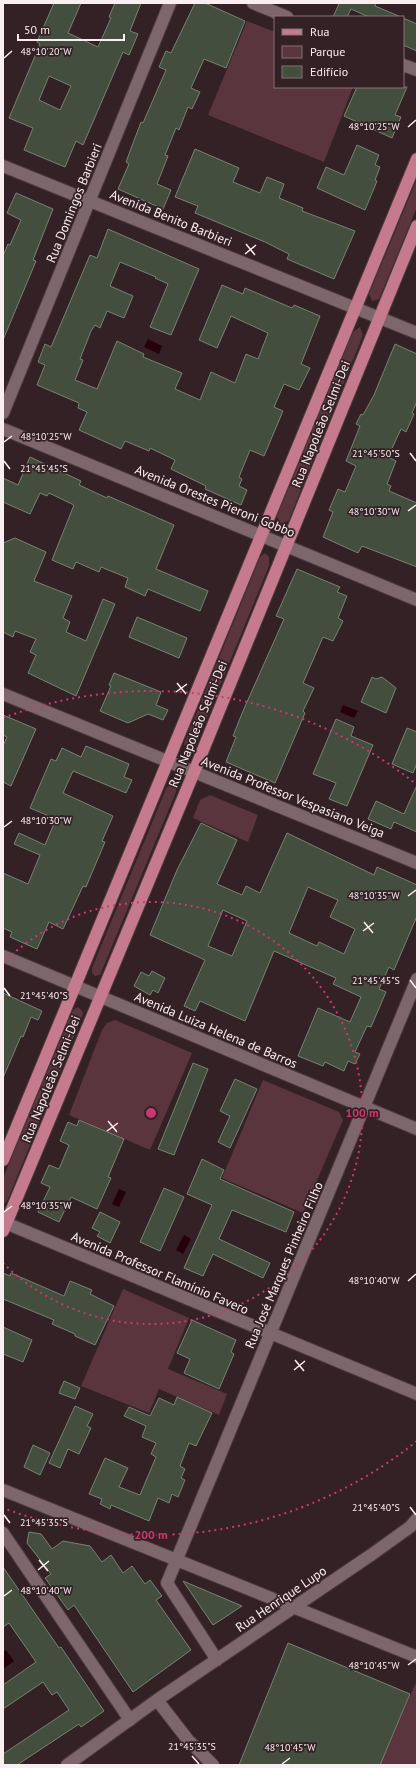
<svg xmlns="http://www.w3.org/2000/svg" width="420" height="1768" viewBox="0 0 420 1768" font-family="'PT Sans',sans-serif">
	<rect width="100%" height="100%" fill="#342126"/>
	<path fill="#5a353e" d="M247,21L275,32V87H353L324,162L208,115Z
		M417,179V207L379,299L372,301L369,294Z
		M360,327L363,335L289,520L283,524L279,522L277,516L353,332Z
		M265,553L269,557V566L196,744L192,749L188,750L184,744L260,557Z
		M174,782L177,785L176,792L100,975L95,976L92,973V968L166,789L170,783Z
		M210,795L258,815L248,842L193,818L200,800Z
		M78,1007L83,1012L82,1017L8,1199L3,1205V1178L73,1010Z
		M115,1020L192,1053L150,1150L69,1115L102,1030L107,1023Z
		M263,1080L339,1112L343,1120L303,1213L222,1178Z
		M123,1289L189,1318L168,1369L227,1394L219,1415L159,1389L149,1413L81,1386Z
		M417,1680V1765H380Z"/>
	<path fill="#26000b" d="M148,339L162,346L159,354L144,347Z
		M343,705L358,711L354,718L340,712Z
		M119,1189L126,1192L119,1207L112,1204Z
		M184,1235L191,1239L183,1254L176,1250Z
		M6,1650L14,1661L3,1669V1652Z"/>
	<path fill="#434e3e" stroke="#778372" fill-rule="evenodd" d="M54,3H81L68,33L98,47L111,18L109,17L115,3H141L130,31L138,34L129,55L123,52L83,145L76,141L65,167L24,150L33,128L9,118L40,44L37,42ZM49,76L71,86L60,110L39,100Z
		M195,3H205L245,21L226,68L204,59L191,88L200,92L192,109L188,107L179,130L176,128L165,155L168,156L157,184L171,190L163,209L118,189L129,164L126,162L141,122L143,123L166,70L159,67L166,51L171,53Z
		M337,3H376L375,6L401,17H369L351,9L347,17H333L339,4Z
		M403,18L417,24V51L403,45Z
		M357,87H407L395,115L401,117L392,138L344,116Z
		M357,145L379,155L375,165L380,167L375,180L377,181L365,210L317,188L326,167L344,175Z
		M195,149L239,168L233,182L260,193L267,177L284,184L279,198L303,208L302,211L355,231L334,279L287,259L289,254L265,242L195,213L198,206L175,197Z
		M16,193L53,209L33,260L36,261L3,340V256L8,244L10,245L21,220L7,213Z
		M108,229L199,269L171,335L150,327L168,284L155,278L156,277L120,262L110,286L133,296L124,318L107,311L100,328L95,325L91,331L80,359L83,360L75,380L97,389L117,341L144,354L143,357L182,373L175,389L200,400L211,372L235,383L246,354L258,359L268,333L231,316L217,348L199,340L222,285L243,294L245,288L292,308L294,305L320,316L301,364L310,368L299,390L284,384L274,407L283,411L264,456L250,450L239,477L242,479L239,486L247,490L241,505L205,489L206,486L171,469L175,460L150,448L149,451L125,441L121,449L79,430L87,412L78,408L79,403L37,385L45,365L38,362L45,344L51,347L90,255L97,258Z
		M395,344L417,354V401L412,413L414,414L406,432L401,429L388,457L396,461L387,484L391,486L389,491L417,503V567L362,546L358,553L323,537L333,512L329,510L338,489L345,492L356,466L346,461L360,426L356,424L361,414L363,415L374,395Z
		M30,457L81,481L79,485L107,498L108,496L174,525L156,569L208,591L200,611L148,589L145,596L125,587L128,578L101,567L99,572L76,562L73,569L52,560L74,505L49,493L47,496L40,493L30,514L3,502V478L18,485Z
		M15,538L46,552L34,581L72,596L63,618L70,622L66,632L86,641L103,599L115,604L76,696L28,673L36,655L30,652L36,639L15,631L13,637L3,632V543Z
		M297,569L340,587L337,592L347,596L338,618L343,621L333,641L323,637L303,683L314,688L303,711L305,713L275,783L226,762L236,737L233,736L243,711L284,619L276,616Z
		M137,617L187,638L179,658L129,637Z
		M114,673L161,692L156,705L168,710L163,720L148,714L128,723L100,711L111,686L109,685Z
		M372,677L376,679L382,677L396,688L386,713L361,702Z
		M3,715L36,729L11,786L3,782V746L7,737L3,735Z
		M336,719L354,727L351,736L373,745L347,806L329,799L336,783L313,774Z
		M407,728L417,732V763L413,773L392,764Z
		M86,746L129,764L124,777L132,780L126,793L73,771L63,793L113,816L102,841L105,842L91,875L86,887L83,886L63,929L49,922L37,949L10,937L12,932L3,928V873L28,884L40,855L14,844L19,833L45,845L56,819L30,808L51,759L56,761L62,748L81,757Z
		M417,785V832L394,822L391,829L368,819L376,801L404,814Z
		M201,823L237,840L217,884L242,895L246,886L260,893L287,833L374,875L377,867L417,885V916L394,970L389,967L379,989L386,992L371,1027L367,1026L355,1052L360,1054L355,1064L348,1061L344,1071L325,1062L323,1066L298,1056L318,1008L350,1022L361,997L333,984L336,978L274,951L245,1021L200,1001L195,1011L184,1006L205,960L150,935L177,870ZM308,887L338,900L330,917L355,929L344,954L319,942L317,946L289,933ZM223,910L247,921L232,956L208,946Z
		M152,971L165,978L158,993L153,990L150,995L134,986L141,972L149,976Z
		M3,993L42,1011L38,1020L31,1017L23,1037L21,1036L3,1078Z
		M193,1063L208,1069L174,1155L158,1149Z
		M235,1079L257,1089L230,1148L218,1142L230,1116L220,1111Z
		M79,1120L124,1139L108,1177L111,1178L97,1209L71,1197L59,1222L38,1212L50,1187L41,1183L49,1165L59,1169L69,1145L60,1141L68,1122L77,1126Z
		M202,1159L224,1170L220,1179L294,1212L286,1232L232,1210L219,1239L270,1263L263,1278L213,1254L203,1276L184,1268L212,1205L187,1194Z
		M164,1188L184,1197L160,1251L140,1242Z
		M100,1212L120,1222L110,1243L97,1236L100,1232L92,1228Z
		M3,1273L10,1276L11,1273L64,1296L70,1281L92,1290L90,1294L114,1306L95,1345L75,1336V1334L52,1324L54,1320L3,1299Z
		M192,1320L236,1340L231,1352L234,1354L219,1389L184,1373L190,1359L177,1353Z
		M3,1327L32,1340L23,1362L3,1354Z
		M64,1381L80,1388L75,1399L59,1393Z
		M177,1397L212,1413L196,1446L189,1443L180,1466L185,1469L181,1478L185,1480L178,1497L172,1494L169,1503L158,1498L149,1521L111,1505L110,1509L100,1504L102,1499L89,1494L105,1458L128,1468L119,1487L140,1495L156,1457L151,1454L156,1443L142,1437L146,1426L124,1416L129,1407L150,1416L159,1398L174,1405Z
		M75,1406L93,1414L87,1426L91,1428L79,1454L68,1449L60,1468L49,1463Z
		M33,1445L50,1453L40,1475L24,1467Z
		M29,1532L41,1534L52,1549L63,1541L90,1546L102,1562L111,1555L123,1573L132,1566L145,1584L150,1580L162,1596L156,1600L191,1650L133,1692L74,1605L68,1610L45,1578L51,1574L27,1543Z
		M3,1567L59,1648L61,1647L104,1711L81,1727L79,1724L17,1765H3V1754L69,1710L57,1692L52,1695L43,1682L3,1709V1685L36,1662L9,1623L3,1627Z
		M183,1581L242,1606L213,1625Z
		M288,1643L410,1694L380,1765H239Z"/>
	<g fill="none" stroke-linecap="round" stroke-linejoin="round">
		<defs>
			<path id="minor" d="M253,3L287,17
				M403,65L417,70
				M3,166L417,333
				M3,413L170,3
				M3,429L417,600
				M3,694L417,863
				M3,956L417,1129
				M3,1222L417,1394
				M3,1490L417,1657
				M3,1533L130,1720
				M217,1660L167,1583L417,979
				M157,1700L188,1740L213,1765
				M67,1765L157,1700L371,1555L410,1527L417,1519"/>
			<path id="major" d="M3,1160L417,159
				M3,1231L194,772L417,226"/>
		</defs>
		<use href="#minor" stroke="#4c3c41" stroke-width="14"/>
		<use href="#major" stroke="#4c3c41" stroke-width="14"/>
		<use href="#minor" stroke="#7e676c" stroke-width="12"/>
		<use href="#major" stroke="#c57a8e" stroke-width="12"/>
	</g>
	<path fill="none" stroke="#fbeef1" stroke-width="1.5" d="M4,58L12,51M408,127L416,120M246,244L255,255M245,254L256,245M4,442L12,436M410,453L416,461M4,461L10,469M408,511L416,505M177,683L186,694M176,692L187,684M4,827L12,821M408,896L416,890M364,922L373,933M363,931L374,923M410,980L416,988M4,988L10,996M108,1121L117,1132M107,1131L118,1123M4,1212L12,1206M408,1281L416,1274M295,1360L304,1371M294,1370L305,1361M410,1507L416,1515M4,1515L10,1523M39,1560L48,1571M38,1570L49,1561M4,1596L12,1590M408,1665L416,1659M192,1756L199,1764M282,1764L290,1758"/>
	<g fill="none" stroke="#cb3872" stroke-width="2" stroke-dasharray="2 4">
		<path d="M3 963A211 211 0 1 1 3 1263"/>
		<path d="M417 1441A422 422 0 0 1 3 1508M3 718A422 422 0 0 1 417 785"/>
	</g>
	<g text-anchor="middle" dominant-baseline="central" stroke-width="3.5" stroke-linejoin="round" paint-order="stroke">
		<g font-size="13" fill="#fbeef1" stroke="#342126">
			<text transform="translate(74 203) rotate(-68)">Rua Domingos Barbieri</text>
			<text transform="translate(171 218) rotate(22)">Avenida Benito Barbieri</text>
			<text transform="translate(321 424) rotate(-68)">Rua Napoleão Selmi-Dei</text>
			<text transform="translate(215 501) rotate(22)">Avenida Orestes Pieroni Gobbo</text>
			<text transform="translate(198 724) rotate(-68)">Rua Napoleão Selmi-Dei</text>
			<text transform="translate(293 797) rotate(22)">Avenida Professor Vespasiano Veiga</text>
			<text transform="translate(216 1030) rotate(23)">Avenida Luiza Helena de Barros</text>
			<text transform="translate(51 1079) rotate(-68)">Rua Napoleão Selmi-Dei</text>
			<text transform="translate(284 1265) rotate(-67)">Rua José Marques Pinheiro Filho</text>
			<text transform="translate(160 1273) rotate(23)">Avenida Professor Flamínio Favero</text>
			<text transform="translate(281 1599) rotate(-34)">Rua Henrique Lupo</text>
		</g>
	</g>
	<g font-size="10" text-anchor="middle" fill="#fbeef1" stroke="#342126" stroke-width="3.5" stroke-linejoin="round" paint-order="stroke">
		<text x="46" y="55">48°10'20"W</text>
		<text x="374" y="130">48°10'25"W</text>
		<text x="46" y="440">48°10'25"W</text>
		<text x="376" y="457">21°45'50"S</text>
		<text x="44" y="472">21°45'45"S</text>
		<text x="374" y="515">48°10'30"W</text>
		<text x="46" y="824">48°10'30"W</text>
		<text x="374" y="899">48°10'35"W</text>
		<text x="376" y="984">21°45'45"S</text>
		<text x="44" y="999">21°45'40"S</text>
		<text x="46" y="1209">48°10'35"W</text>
		<text x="374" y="1284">48°10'40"W</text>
		<text x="376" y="1511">21°45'40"S</text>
		<text x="44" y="1526">21°45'35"S</text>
		<text x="46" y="1594">48°10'40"W</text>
		<text x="374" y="1669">48°10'45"W</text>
		<text x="192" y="1750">21°45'35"S</text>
		<text x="290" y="1751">48°10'45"W</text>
	</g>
	<circle cx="151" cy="1113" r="6" fill="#cb3872" stroke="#342126" stroke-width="2"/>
	<g font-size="12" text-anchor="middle" font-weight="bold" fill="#cb3872" stroke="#342126" stroke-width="3.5" stroke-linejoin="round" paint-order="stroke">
		<text x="362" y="1117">100 m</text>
		<text x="151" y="1539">200 m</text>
	</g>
	<rect width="420" height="1768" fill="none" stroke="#fbeef1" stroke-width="8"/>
	<rect x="274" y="16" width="130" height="72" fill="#342126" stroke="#847377"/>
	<rect x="282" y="29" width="20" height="6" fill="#c57a8e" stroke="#847377"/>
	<text x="310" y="36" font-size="12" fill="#fbeef1">Rua</text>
	<rect x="282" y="46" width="20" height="12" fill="#5a353e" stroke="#847377"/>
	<text x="310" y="56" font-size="12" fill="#fbeef1">Parque</text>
	<rect x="282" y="66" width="20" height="12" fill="#434e3e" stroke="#847377"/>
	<text x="310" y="76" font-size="12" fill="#fbeef1">Edifício</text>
	<path d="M18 34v6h106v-6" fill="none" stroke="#fbeef1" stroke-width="2"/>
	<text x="24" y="34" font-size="12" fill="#fbeef1" stroke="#342126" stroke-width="3" paint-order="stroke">50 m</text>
</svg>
